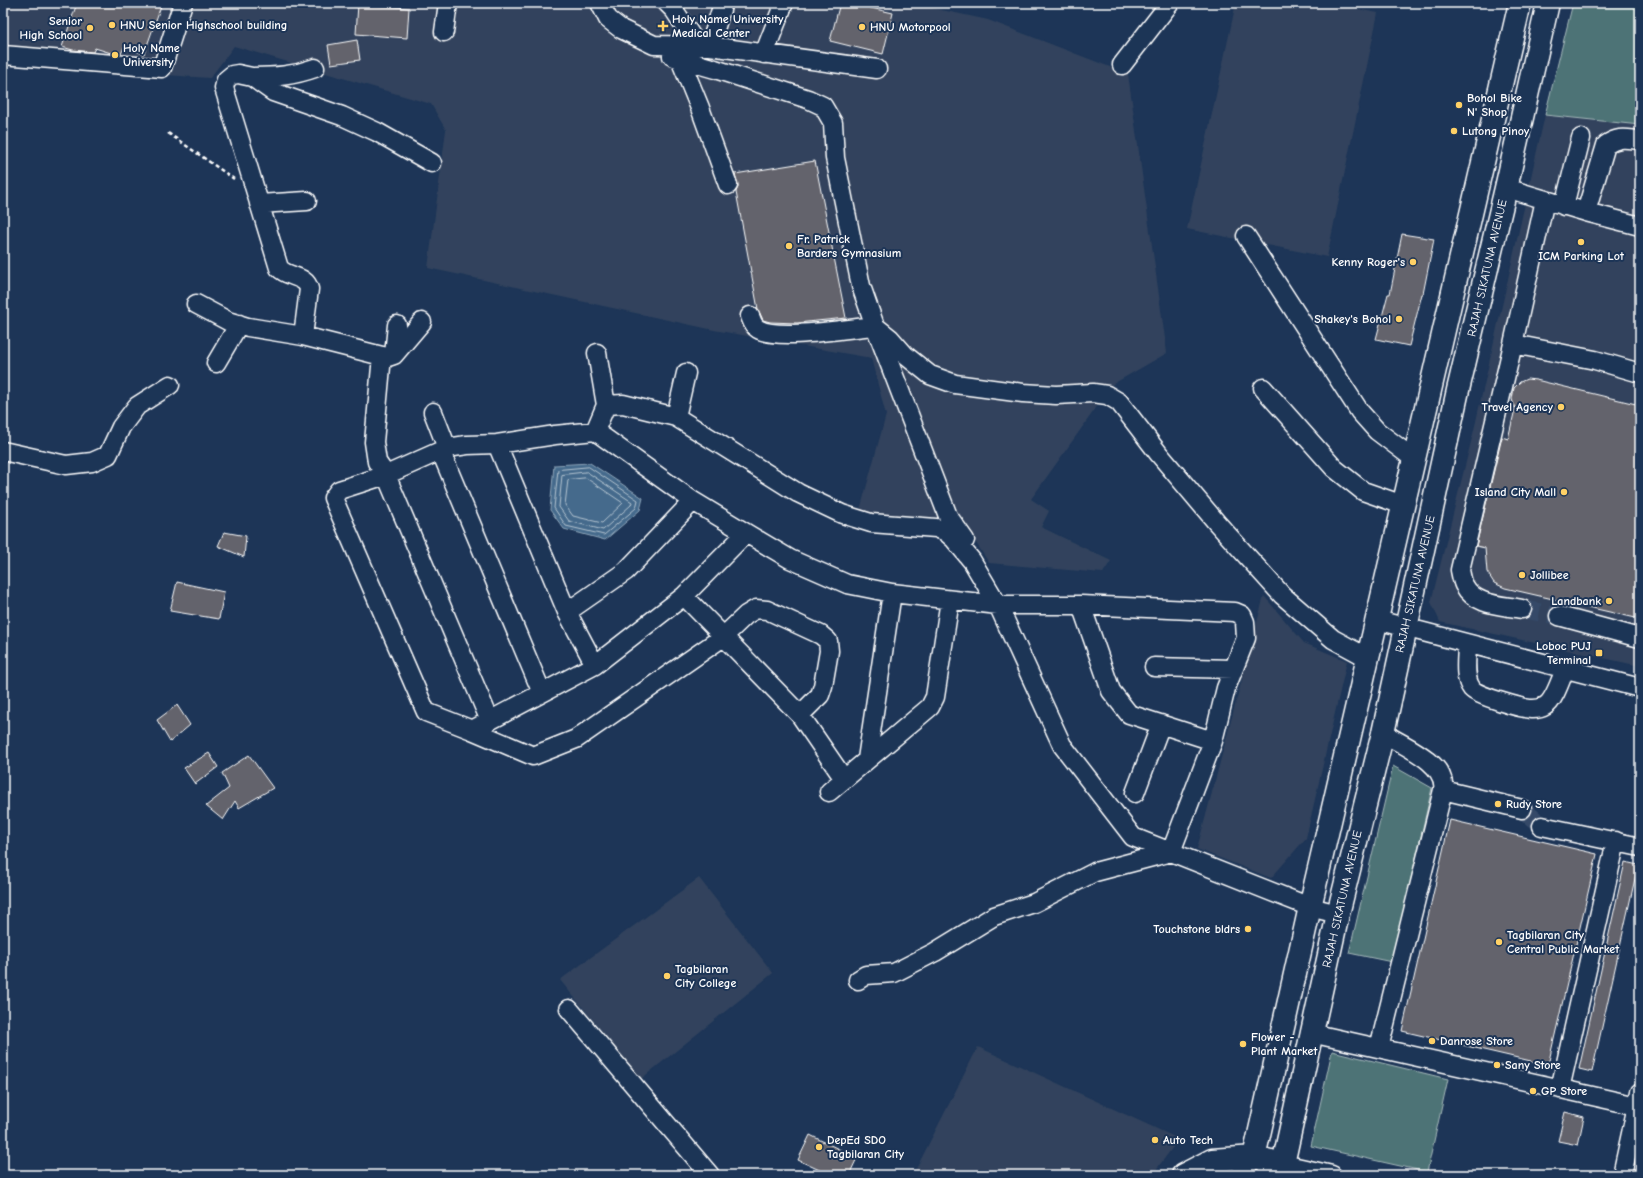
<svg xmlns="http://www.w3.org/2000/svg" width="1643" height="1178" viewBox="0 0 1643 1178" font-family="'Comic Neue',sans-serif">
	<rect width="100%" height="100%" fill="#1d3557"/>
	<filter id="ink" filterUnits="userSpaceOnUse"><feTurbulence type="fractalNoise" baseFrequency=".025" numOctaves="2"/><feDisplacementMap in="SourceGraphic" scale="8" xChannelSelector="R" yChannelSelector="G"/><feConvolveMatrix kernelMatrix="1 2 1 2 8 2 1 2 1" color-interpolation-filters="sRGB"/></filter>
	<g filter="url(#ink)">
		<path fill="#32435d" d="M3,3H688L691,7L695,3H909L988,20L1128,74L1167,353L1113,384L1031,499L1049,511L1041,527L1111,561L1103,573L989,563L958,515L891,521L859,514L886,415L871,358L714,330L428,268L446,130L431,104L234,46L210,78L3,64Z
			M1236,3H1325L1378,13L1327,257L1187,229Z
			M1545,115L1640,125V666L1440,622L1431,602L1474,430Z
			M1264,596L1304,643L1347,661L1306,838L1271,878L1197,849Z
			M699,878L773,973L641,1079L560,980Z
			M978,1047L1179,1139L1152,1175H913Z
			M1227,1168L1259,1175H1201L1204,1172Z"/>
		<path fill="#4d7376" stroke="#a6b9ba" d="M1573,3H1640V125L1545,115Z
			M1393,766L1432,788L1392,962L1349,953Z
			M1332,1051L1448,1079L1427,1172L1311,1146Z"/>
		<path fill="#456b8c" stroke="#8fa6ba" d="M590,463L643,498L640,510L605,540L564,529L550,510L554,465Z"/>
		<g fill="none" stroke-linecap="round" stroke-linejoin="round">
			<path stroke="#b5c4d1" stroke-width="1" d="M589,467L638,500L636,508L604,535L566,526L554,508L558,470Z
				M587,472L632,502L631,505L603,530L569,521L559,507L562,475Z
				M586,478L623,503L602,523L573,516L565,505L568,480Z"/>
		</g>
		<path fill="#63636c" stroke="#fff" d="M77,3H162L144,54L124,47L121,54L111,53L95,48L93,52L73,50L62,47Z
			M840,3H849L893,13L883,54L830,41Z
			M358,4L409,8L407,38L356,34Z
			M357,40L360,60L331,64L328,45Z
			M815,161L846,318L797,323L770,322L763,320L758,309L736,192L738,186L735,174Z
			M1402,234L1434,239L1423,294H1422L1409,346L1376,339L1388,294H1390Z
			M1527,379L1536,380L1640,405V619L1505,588L1494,583L1487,572L1485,548L1476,546L1502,437L1508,439L1515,409L1512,399L1514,388L1520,382Z
			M224,532L246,536L244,557L218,546Z
			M177,582L224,592L219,619L170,611Z
			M177,705L190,725L170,742L157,720Z
			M209,753L218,767L195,784L184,768Z
			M249,755L273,788L239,808L235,801L223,820L206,806L229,788L222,773Z
			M1450,820L1597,854L1548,1065L1402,1031Z
			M1625,862L1638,865L1592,1072L1579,1069Z
			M1565,1112L1584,1117L1578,1145L1558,1141Z
			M810,1135L857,1158L849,1175H830L798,1160Z"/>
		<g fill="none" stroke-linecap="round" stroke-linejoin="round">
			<path stroke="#344968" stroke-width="18" stroke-dasharray="18 9" stroke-linecap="butt" d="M1522,609L1559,616
				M1522,809L1542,826"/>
			<defs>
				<path id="minor" d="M600,3L608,19L621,29L654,45L710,46L877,69
					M667,3L674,10L698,46
					M444,32L448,3
					M710,46L723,3
					M764,54L784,3
					M3,55L162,68L183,3
					M672,56L680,59L700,108L728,185
					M680,59L715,69L808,99L823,106L833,123L835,158L861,286L875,326L890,338L905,355L930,375L955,384L1023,393L1056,395L1093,393L1107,395L1119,402L1159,454L1217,523L1282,595L1333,639L1368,658
					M1122,65L1170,3
					M252,77C275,77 293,76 315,68
					M432,163L377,132L342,116L273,92L252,77L238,74L232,75L226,80L224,88L279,268C288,278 306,275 309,289L303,336L382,356L374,442L377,462L386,475L490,721
					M1506,188L1586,212L1640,226
					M1545,200L1513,344L1595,360L1640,373
					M259,204L307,201
					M1564,206L1581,138
					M1586,212L1606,145C1619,136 1626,139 1640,140
					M1246,236L1360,412L1377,431L1414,459
					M196,304L228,321L248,327L303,336
					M750,316C752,321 753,326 758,329C778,341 849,328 875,326L948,516L965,540
					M1513,344L1460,570C1461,575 1462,581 1464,585C1475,606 1502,605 1522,609
					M597,353L606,405
					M394,355L397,325
					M382,356L388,357L394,355L422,322
					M216,363L239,324
					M1263,388L1334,468L1363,491L1403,505
					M433,412L447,448
					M676,417L686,373
					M595,431L606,405L623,404L676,417L798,493L842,514L871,523L936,528L946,532L954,539L972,561L998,605L1062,745L1133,837L1310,907L1338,914
					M497,444L567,612L595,665
					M3,451L66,465L92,462L108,455L121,427L137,406L170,385
					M441,452L542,693
					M746,533L693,501L595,431L555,435L497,444L467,445L447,448L386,475L339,490L333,498L426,712L472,730L595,665L684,596L746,533L790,559L847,584L892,593L998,605H1081L1235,612L1242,615L1245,622L1246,638L1226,688L1213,741L1171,852L1095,872L1034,903L994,916L935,952L894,973L866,975L858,980
					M684,596L800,715L844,779
					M1081,605L1111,691L1129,714L1213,741
					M567,612L626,571L693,501
					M1559,616L1640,638
					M1377,620L1640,688
					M1467,644C1467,657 1463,678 1472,689C1478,696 1523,709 1533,709C1536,709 1542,708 1545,706C1554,701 1561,679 1565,669
					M1154,667L1233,669
					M472,730L533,756L576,739L723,637L746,615L756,609L767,610L821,635L828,641L829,651L823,686L820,695L800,715
					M1383,733C1402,745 1448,763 1443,790L1522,809
					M867,759L892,593
					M829,792L930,707L935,697L950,600
					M1135,793L1161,724
					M1542,826L1640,847
					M569,1009L710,1175
					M1311,1033L1637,1106
					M1379,1048L1443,790
					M1560,1089L1616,841
					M1283,1164L1332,1175
					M1241,1175L1254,1157
					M1267,1175L1270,1161
					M1622,1175L1640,1092"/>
				<path id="major" d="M1254,1157L1310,907L1520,3
					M1183,1175L1212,1160L1254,1157L1283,1164L1338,914L1383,733L1458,390L1506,188L1548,3"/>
			</defs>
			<use href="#minor" stroke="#fff" stroke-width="21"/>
			<use href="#major" stroke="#fff" stroke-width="25"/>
			<path stroke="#fff" stroke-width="2.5" stroke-dasharray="4 3" stroke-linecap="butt" d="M168,133L234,179"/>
			<use href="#minor" stroke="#1d3557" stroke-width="18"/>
			<use href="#major" stroke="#1d3557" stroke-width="22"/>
		</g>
	</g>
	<g fill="#ffd166" stroke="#1d3557" stroke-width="1.5">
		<circle cx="112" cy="25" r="4"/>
		<path d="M661 20h4v4h4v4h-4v4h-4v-4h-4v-4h4z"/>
		<circle cx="862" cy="27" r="4"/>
		<circle cx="90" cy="28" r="4"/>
		<circle cx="115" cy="55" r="4"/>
		<circle cx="1459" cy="105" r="4"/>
		<circle cx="1454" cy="131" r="4"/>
		<circle cx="1581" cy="242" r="4"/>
		<circle cx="789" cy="246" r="4"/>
		<circle cx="1413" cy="262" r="4"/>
		<circle cx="1399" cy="319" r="4"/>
		<circle cx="1561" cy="407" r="4"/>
		<circle cx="1564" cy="492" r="4"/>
		<circle cx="1522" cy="575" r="4"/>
		<circle cx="1609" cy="601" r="4"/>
		<rect x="1595" y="649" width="8" height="8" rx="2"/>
		<circle cx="1498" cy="804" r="4"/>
		<circle cx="1248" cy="929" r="4"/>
		<circle cx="1499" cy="942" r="4"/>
		<circle cx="667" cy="976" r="4"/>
		<circle cx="1432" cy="1041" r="4"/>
		<circle cx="1243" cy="1044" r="4"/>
		<circle cx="1497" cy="1065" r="4"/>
		<circle cx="1533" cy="1091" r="4"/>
		<circle cx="1155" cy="1140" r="4"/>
		<circle cx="819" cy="1147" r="4"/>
	</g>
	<g text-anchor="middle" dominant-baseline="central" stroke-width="4" stroke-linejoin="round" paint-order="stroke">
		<g font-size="12" font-weight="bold" fill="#fff" stroke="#1d3557" text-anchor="start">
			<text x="672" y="19">Holy Name University<tspan x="672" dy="14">Medical Center</tspan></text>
			<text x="82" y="21" text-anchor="end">Senior<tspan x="82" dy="14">High School</tspan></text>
			<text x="120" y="25">HNU Senior Highschool building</text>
			<text x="870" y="27">HNU Motorpool</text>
			<text x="123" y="48">Holy Name<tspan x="123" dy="14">University</tspan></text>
			<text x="1467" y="98">Bohol Bike<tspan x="1467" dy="14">N' Shop</tspan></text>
			<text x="1462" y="131">Lutong Pinoy</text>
			<text x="797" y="239">Fr. Patrick<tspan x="797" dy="14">Barders Gymnasium</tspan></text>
			<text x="1581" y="256" text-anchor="middle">ICM Parking Lot</text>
			<text x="1405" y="262" text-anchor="end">Kenny Roger's</text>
			<text x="1391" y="319" text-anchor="end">Shakey's Bohol</text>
			<text x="1553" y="407" text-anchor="end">Travel Agency</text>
			<text x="1556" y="492" text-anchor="end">Island City Mall</text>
			<text x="1530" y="575">Jollibee</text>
			<text x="1601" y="601" text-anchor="end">Landbank</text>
			<text x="1591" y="646" text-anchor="end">Loboc PUJ<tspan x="1591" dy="14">Terminal</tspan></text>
			<text x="1506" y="804">Rudy Store</text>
			<text x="1240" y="929" text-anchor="end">Touchstone bldrs</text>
			<text x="1507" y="935">Tagbilaran City<tspan x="1507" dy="14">Central Public Market</tspan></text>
			<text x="675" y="969">Tagbilaran<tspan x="675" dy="14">City College</tspan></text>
			<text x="1251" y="1037">Flower -<tspan x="1251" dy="14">Plant Market</tspan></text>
			<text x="1440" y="1041">Danrose Store</text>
			<text x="1505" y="1065">Sany Store</text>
			<text x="1541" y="1091">GP Store</text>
			<text x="827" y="1140">DepEd SDO<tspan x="827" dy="14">Tagbilaran City</tspan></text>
			<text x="1163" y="1140">Auto Tech</text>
		</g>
		<g font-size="12" fill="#fff" stroke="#1d3557">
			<text transform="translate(1487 268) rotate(-77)">RAJAH SIKATUNA AVENUE</text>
			<text transform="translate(1415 584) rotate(-77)">RAJAH SIKATUNA AVENUE</text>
			<text transform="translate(1342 899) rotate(-77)">RAJAH SIKATUNA AVENUE</text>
		</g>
	</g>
	<rect width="1643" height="1178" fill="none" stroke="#1d3557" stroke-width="16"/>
	<rect x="8" y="8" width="1627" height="1162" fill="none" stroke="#fff" stroke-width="1.5" filter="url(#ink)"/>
</svg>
